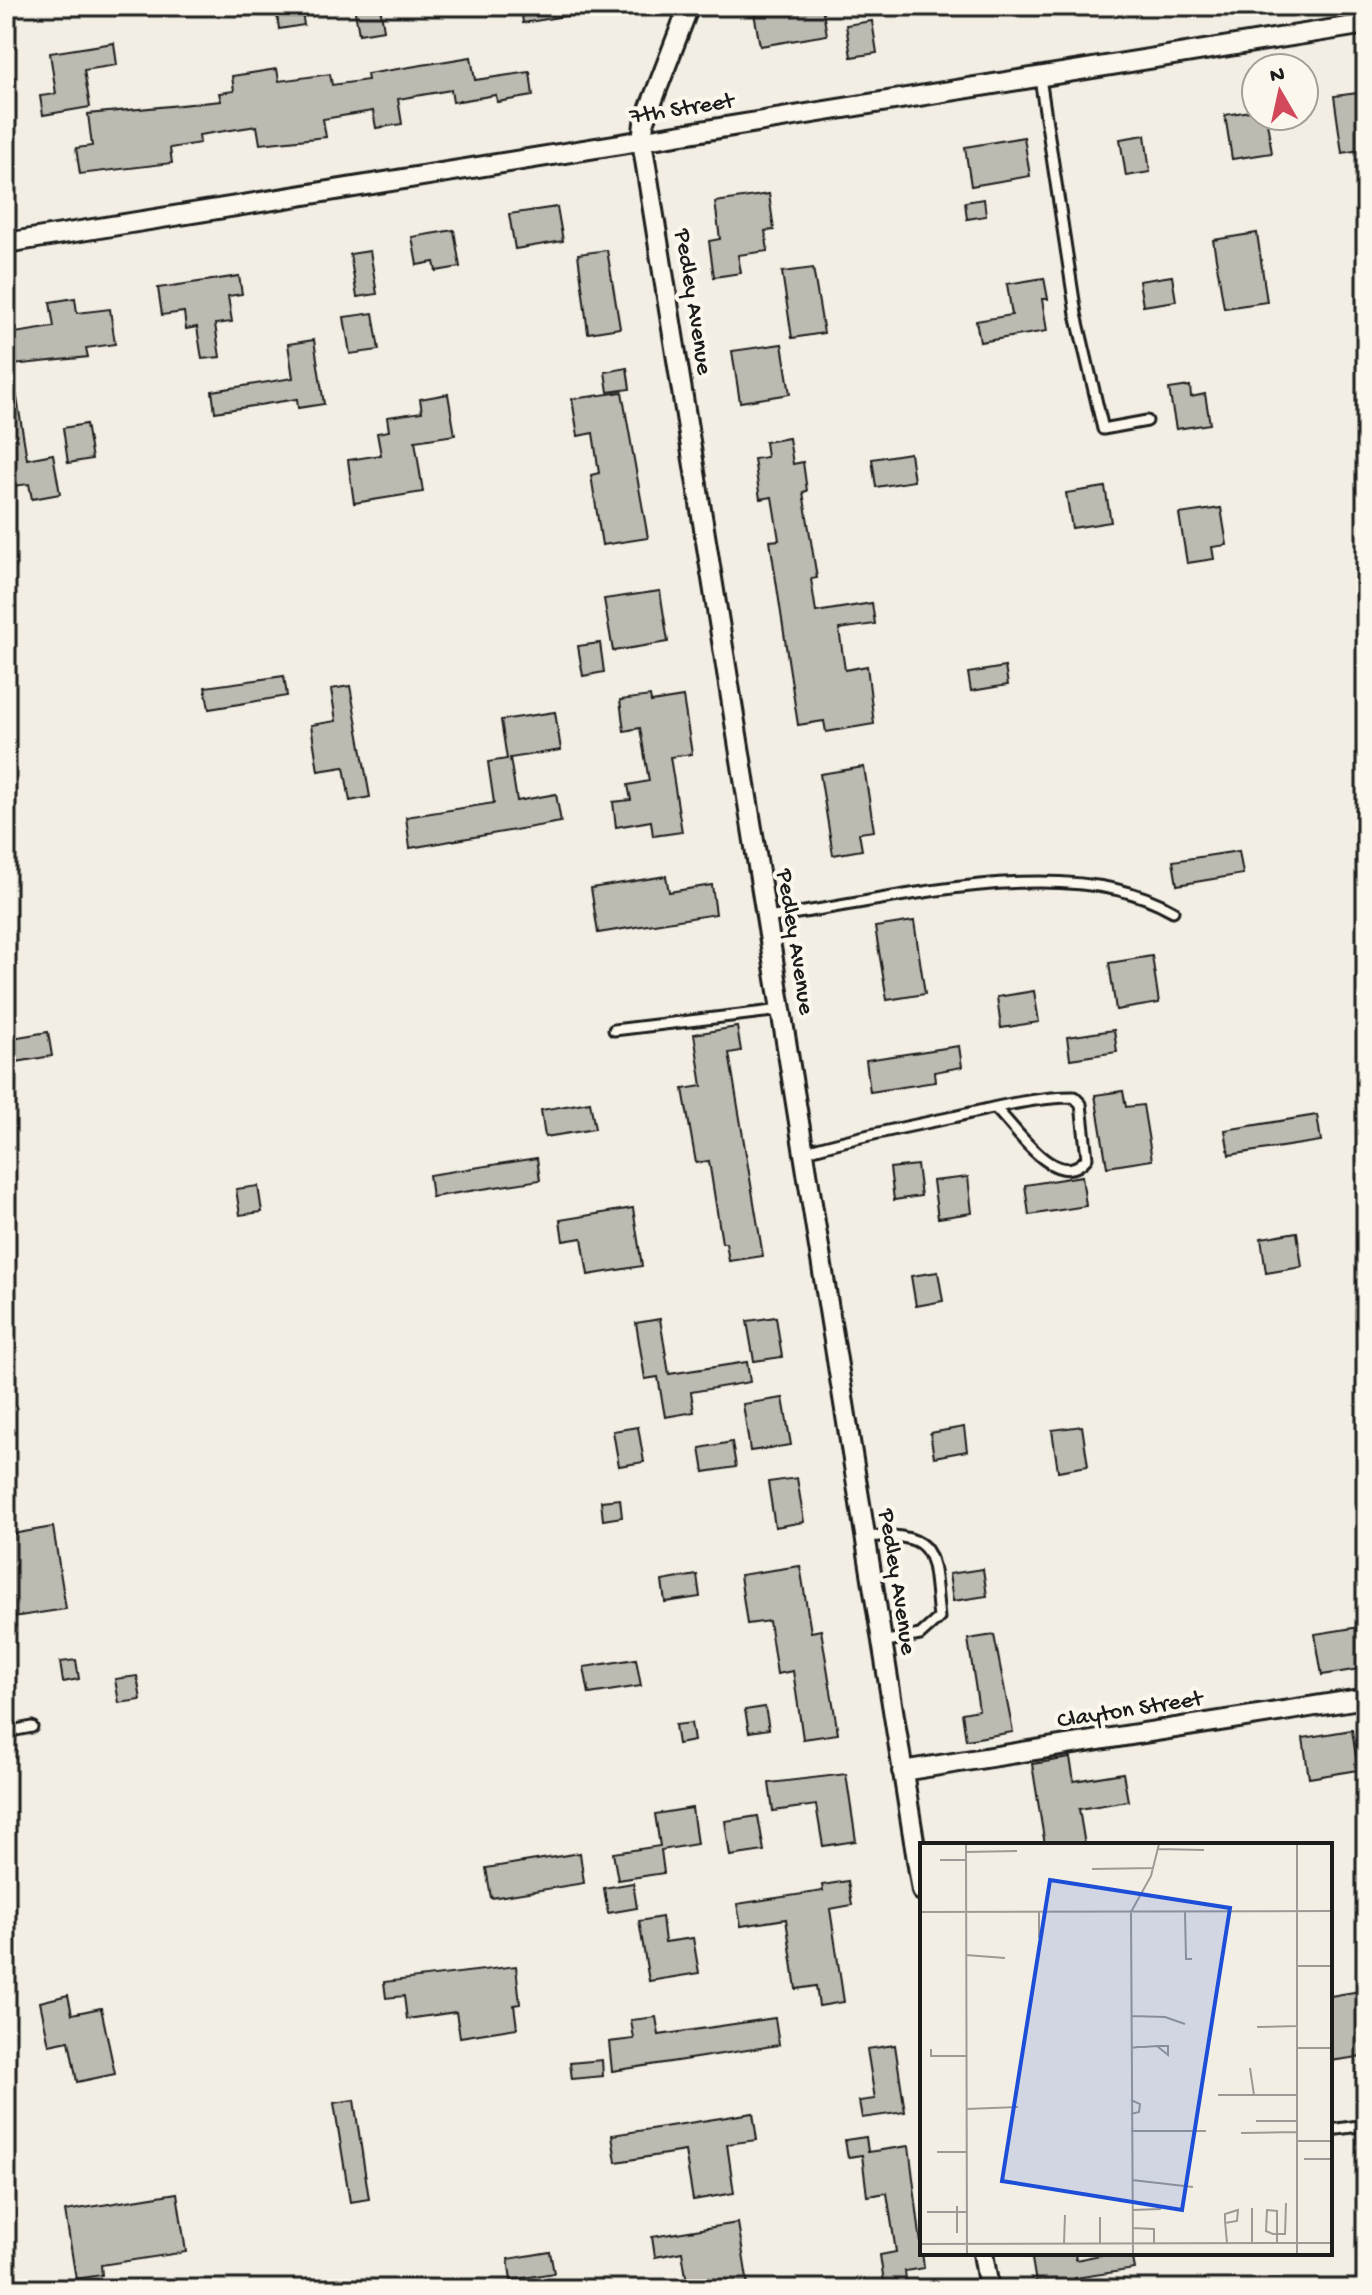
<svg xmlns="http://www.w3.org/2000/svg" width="1372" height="2295" viewBox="0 0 1372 2295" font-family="'Gochi Hand',sans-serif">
	<rect width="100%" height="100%" fill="#f2eee4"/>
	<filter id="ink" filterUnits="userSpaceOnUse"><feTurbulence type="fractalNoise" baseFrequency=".0125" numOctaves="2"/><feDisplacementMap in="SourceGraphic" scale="16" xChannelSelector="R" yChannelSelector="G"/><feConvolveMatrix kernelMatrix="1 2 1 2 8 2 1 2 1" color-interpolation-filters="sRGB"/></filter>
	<g filter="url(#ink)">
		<path fill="#bdbab1" stroke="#1c1c1c" stroke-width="2" d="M276,6H301L304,25L279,29Z
			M354,6H380L384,30L359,34Z
			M521,6H570L571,15L523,23Z
			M802,6H822L827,35L760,46L754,13Z
			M872,21L877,53L851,57L846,25Z
			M114,43L117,65L84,70L90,107L43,115L40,96L56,94L50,53Z
			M471,57L475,80L530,72L533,96L497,102L496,95L453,102L451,90L398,99L402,124L376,128L373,111L323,119L326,137L260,144L257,126L199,135L200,143L170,148L172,163L80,174L76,148L92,146L88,114L221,101L219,93L234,91L232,76L277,69L279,81L330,74L332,85L368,80L367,74Z
			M1366,92V149L1342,153L1334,96Z
			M1256,110V116H1266L1272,153L1232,159L1225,115Z
			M1145,135L1150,172L1126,176L1120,139Z
			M1024,137L1030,176L971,186L965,147Z
			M769,194L774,230L765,231L768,251L738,255L741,273L714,277L709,241L720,239L715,202Z
			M984,199L986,216L967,219L965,202Z
			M557,207L563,241L515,249L509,214Z
			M454,230L460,267L436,271L434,262L417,265L412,237Z
			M1257,233L1267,302L1224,308L1213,240Z
			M607,250L620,328L588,333L578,254Z
			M370,251L377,294L357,297L350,254Z
			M813,268L824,333L792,338L782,272Z
			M239,276L242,294L228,296L232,322L215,324L220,357L202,359L197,327L186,329L184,312L162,315L158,288Z
			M1172,276L1176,301L1143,306L1139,281Z
			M1044,278L1048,299H1042L1047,331L980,342L976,321L1012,315L1007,284Z
			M75,298L77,313L110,309L115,344L86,348L88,357L13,365L8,334L54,327L50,302Z
			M373,313L379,350L350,354L344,317Z
			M314,340L324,404L298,408L297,399L215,412L212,391L293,378L288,344Z
			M782,344L790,394L740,402L732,351Z
			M627,368L630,389L608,392L605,372Z
			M15,386L27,459L53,454L60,494L32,499L29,484L13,486L6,441V387Z
			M1190,386L1191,397L1205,394L1210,424L1176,429L1169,389Z
			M622,392L648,538L602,545L591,475L599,473L593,433L578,436L572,399Z
			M448,394L455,435L415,441L423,492L354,503L348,460L381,455L377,433L389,431L387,417L422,412L420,399Z
			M86,424L92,459L68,463L63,428Z
			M789,438L793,464L803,462L807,491L803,492L817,578L811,579L816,612L872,603L875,624L839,629L845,670L867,666L874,724L826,732L824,721L798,725L770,541L779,540L772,497L760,499L754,459L767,457L765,442Z
			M910,453L914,481L876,487L872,459Z
			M1105,487L1111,522L1072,528L1066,493Z
			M1221,508L1227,545L1212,547L1214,559L1187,563L1179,514Z
			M660,591L668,642L613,651L604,599Z
			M600,643L604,672L583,676L578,646Z
			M1005,667L1008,685L971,691L968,673Z
			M284,676L287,696L209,709L205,687Z
			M350,686L370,797L350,801L344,767L318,771L311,725L336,721L331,689Z
			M650,696L651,702L683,697L692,754L670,757L682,832L653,836L651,821L616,827L613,802L631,800L628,785L649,781L640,728L624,731L620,700Z
			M555,712L561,750L510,758L517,801L556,794L561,822L410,848L406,817L494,803L488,762L507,759L501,720Z
			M864,767L874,831L859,833L862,850L833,855L820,774Z
			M1239,851L1243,874L1177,885L1173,861Z
			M666,876L669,892L712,885L716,914L598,933L591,888Z
			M914,921L925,994L887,1000L875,927Z
			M1152,956L1159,1003L1116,1010L1109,963Z
			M1034,991L1039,1022L1001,1028L997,997Z
			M737,1027L741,1051L729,1053L763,1256L729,1261L726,1243H722L709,1161L696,1163L683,1089L702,1086L694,1034Z
			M1114,1030L1117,1052L1070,1059L1067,1037Z
			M48,1032L52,1056L16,1062L12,1038Z
			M959,1046L962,1067L934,1072L935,1082L870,1092L866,1060Z
			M1123,1091L1126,1107L1143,1105L1152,1160L1107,1167L1095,1095Z
			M590,1102L595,1129L545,1137L541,1110Z
			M1317,1115L1321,1141L1229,1155L1225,1130Z
			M537,1158L540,1180L432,1197L429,1175Z
			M917,1165L921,1196L894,1200L890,1168Z
			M1082,1176L1086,1206L1029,1215L1025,1185Z
			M968,1177L972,1213L938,1218L933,1181Z
			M258,1186L262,1212L240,1215L236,1189Z
			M633,1208L642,1266L588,1275L582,1238L563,1241L560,1220Z
			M1297,1232L1302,1267L1266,1273L1261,1238Z
			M938,1272L943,1301L916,1306L911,1276Z
			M776,1317L782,1357L754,1361L747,1321Z
			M660,1319L669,1374L747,1362L750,1382L691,1392L694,1412L665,1417L658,1377L645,1379L636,1323Z
			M783,1398L791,1445L750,1451L743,1404Z
			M1082,1426L1088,1466L1058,1471L1052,1430Z
			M638,1427L644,1462L619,1466L613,1431Z
			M964,1427L967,1451L934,1457L930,1433Z
			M732,1442L736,1467L704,1472L700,1448Z
			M797,1478L804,1522L775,1527L768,1482Z
			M620,1499L622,1517L603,1520L601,1501Z
			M53,1527L66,1609L6,1618V1535Z
			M800,1566L811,1632L821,1630L838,1734L803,1739L793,1671L777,1674L769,1621L747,1624L740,1575Z
			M983,1569L987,1596L953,1601L949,1574Z
			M697,1575L700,1597L665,1602L662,1581Z
			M1366,1626V1668L1322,1675L1315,1634Z
			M994,1635L1013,1732L966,1740L962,1713L979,1710L968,1639Z
			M636,1659L641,1686L589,1694L584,1667Z
			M76,1660L79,1679L63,1682L60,1662Z
			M137,1676L141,1700L119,1703L115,1679Z
			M765,1707L769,1729L749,1732L745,1710Z
			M691,1723L694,1741L678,1744L675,1725Z
			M1352,1730L1358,1770L1309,1778L1303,1738Z
			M1070,1758L1074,1781L1123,1773L1128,1801L1079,1809L1085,1845H1045L1032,1764Z
			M846,1774L856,1841L823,1846L816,1805L773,1811L769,1783Z
			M692,1808L697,1844L661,1850L664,1873L618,1880L613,1853L660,1846L655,1814Z
			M758,1816L764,1851L730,1856L725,1821Z
			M580,1853L584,1883L491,1898L486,1868Z
			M848,1881L852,1905L830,1909L844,2002L819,2006L816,1986L796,1989L786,1919L741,1926L737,1904L823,1891L822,1885Z
			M633,1883L637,1908L608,1913L604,1888Z
			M662,1917L665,1942L693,1938L699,1973L649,1981L639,1921Z
			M516,1966L520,2004L514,2005L517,2028L460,2037L456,2012L407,2019L404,1996L386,1998L384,1982Z
			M1366,1990V2056L1330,2061V1996Z
			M68,1995L72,2014L101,2008L115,2074L77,2082L69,2041L49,2045L40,2002Z
			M656,2017L659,2035L775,2018L779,2045L612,2071L609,2042L634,2039L631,2020Z
			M895,2045L905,2112L862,2118L859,2101L875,2099L867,2049Z
			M602,2060L603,2076L572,2079L570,2063Z
			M354,2100L369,2199L350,2202L334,2103Z
			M753,2113L757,2140L727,2144L734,2193L693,2200L685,2151L616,2162L612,2135Z
			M866,2137L868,2152L909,2146L924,2268L905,2271L907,2289H885L880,2255L896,2252L887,2193L867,2196L862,2155L848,2157L845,2140Z
			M177,2193L186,2252L101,2265L102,2275L76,2279L65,2211Z
			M738,2223L748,2285L735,2289H688L682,2252L655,2257L652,2237Z
			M550,2252L554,2273L511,2280L508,2259Z
			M1031,2253H1075L1076,2260L1109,2253H1132L1135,2269L1075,2278L1077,2289H1037Z"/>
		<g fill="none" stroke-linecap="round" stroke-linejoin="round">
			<defs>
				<path id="service" d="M1040,78L1076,314L1103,429L1147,421
					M766,918C881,903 1069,849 1173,911
					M614,1030L781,1010
					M803,1152C853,1137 903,1128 953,1117C993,1108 1034,1097 1074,1097L1081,1104L1087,1158C1057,1195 1015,1126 995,1108
					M865,1537C940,1531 932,1554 939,1618L920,1635L881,1642
					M6,1732L32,1727
					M1330,2130L1366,2125"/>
				<path id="minor" d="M689,6L644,123L642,141L922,1891
					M6,243L1366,24
					M902,1771L1366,1698
					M983,2253L989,2289"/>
			</defs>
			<use href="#service" stroke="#1c1c1c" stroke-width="15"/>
			<use href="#minor" stroke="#1c1c1c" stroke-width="24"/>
			<use href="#service" stroke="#fbf7ec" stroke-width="9"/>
			<use href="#minor" stroke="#fbf7ec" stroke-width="18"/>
		</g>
	</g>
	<g text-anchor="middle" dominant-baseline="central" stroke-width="8" stroke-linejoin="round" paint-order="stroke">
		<g font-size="24" fill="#1c1c1c" stroke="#fbf7ec">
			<text transform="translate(682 110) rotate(-9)">7th Street</text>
			<text transform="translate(692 302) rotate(81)">Pedley Avenue</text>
			<text transform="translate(794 942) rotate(81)">Pedley Avenue</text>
			<text transform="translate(896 1582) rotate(81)">Pedley Avenue</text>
			<text transform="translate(1130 1711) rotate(-9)">Clayton Street</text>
		</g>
	</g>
	<g transform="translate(920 1843)">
		<rect width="412" height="412" fill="#f2eee4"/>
		<path fill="none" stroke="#9c9a94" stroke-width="2" d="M46,1L47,411M238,6L284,7M46,9L97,8M20,17H46M172,26L234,25M0,69L412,68M265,69L266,116H272M119,95V69M46,112L85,115M378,123H412M211,173L245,174L265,181M337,184L378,183M211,205L218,204H224L237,203H248V212L237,203M378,205H412M11,206V213H46M330,225L334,252M298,252H378M211,257L220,261L219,269L211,271M46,266L98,264M336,278H377M211,288H286M321,290L377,289M377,298H412M17,309H46M384,316H412M212,337L273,344M37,363V390M212,367L241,366M7,369H46M305,380L317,378L318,367L305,371V378L307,400M212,385L234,386V400M144,400L145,372M332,400V365M357,400V368L347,367L346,388L353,391H365L366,360M0,401L377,400V1M180,401V374M213,411L211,69L231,33L239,1M377,411V400H412"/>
		<path fill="#1d4ed8" fill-opacity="0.15" stroke="#1d4ed8" stroke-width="4" d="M130,37L310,65L262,367L82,338Z"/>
		<rect width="412" height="412" fill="none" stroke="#1c1c1c" stroke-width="4"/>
	</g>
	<rect width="1372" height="2295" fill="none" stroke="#fbf7ec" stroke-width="32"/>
	<rect x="16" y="16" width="1340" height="2263" fill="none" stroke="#1c1c1c" stroke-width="3" filter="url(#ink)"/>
	<g transform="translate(1280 92) rotate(351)"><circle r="38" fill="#fbf7ec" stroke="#a29f99" stroke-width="2"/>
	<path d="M0-6L14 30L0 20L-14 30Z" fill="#d1495b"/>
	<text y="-12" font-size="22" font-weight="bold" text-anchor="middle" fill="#1c1c1c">N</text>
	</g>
</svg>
